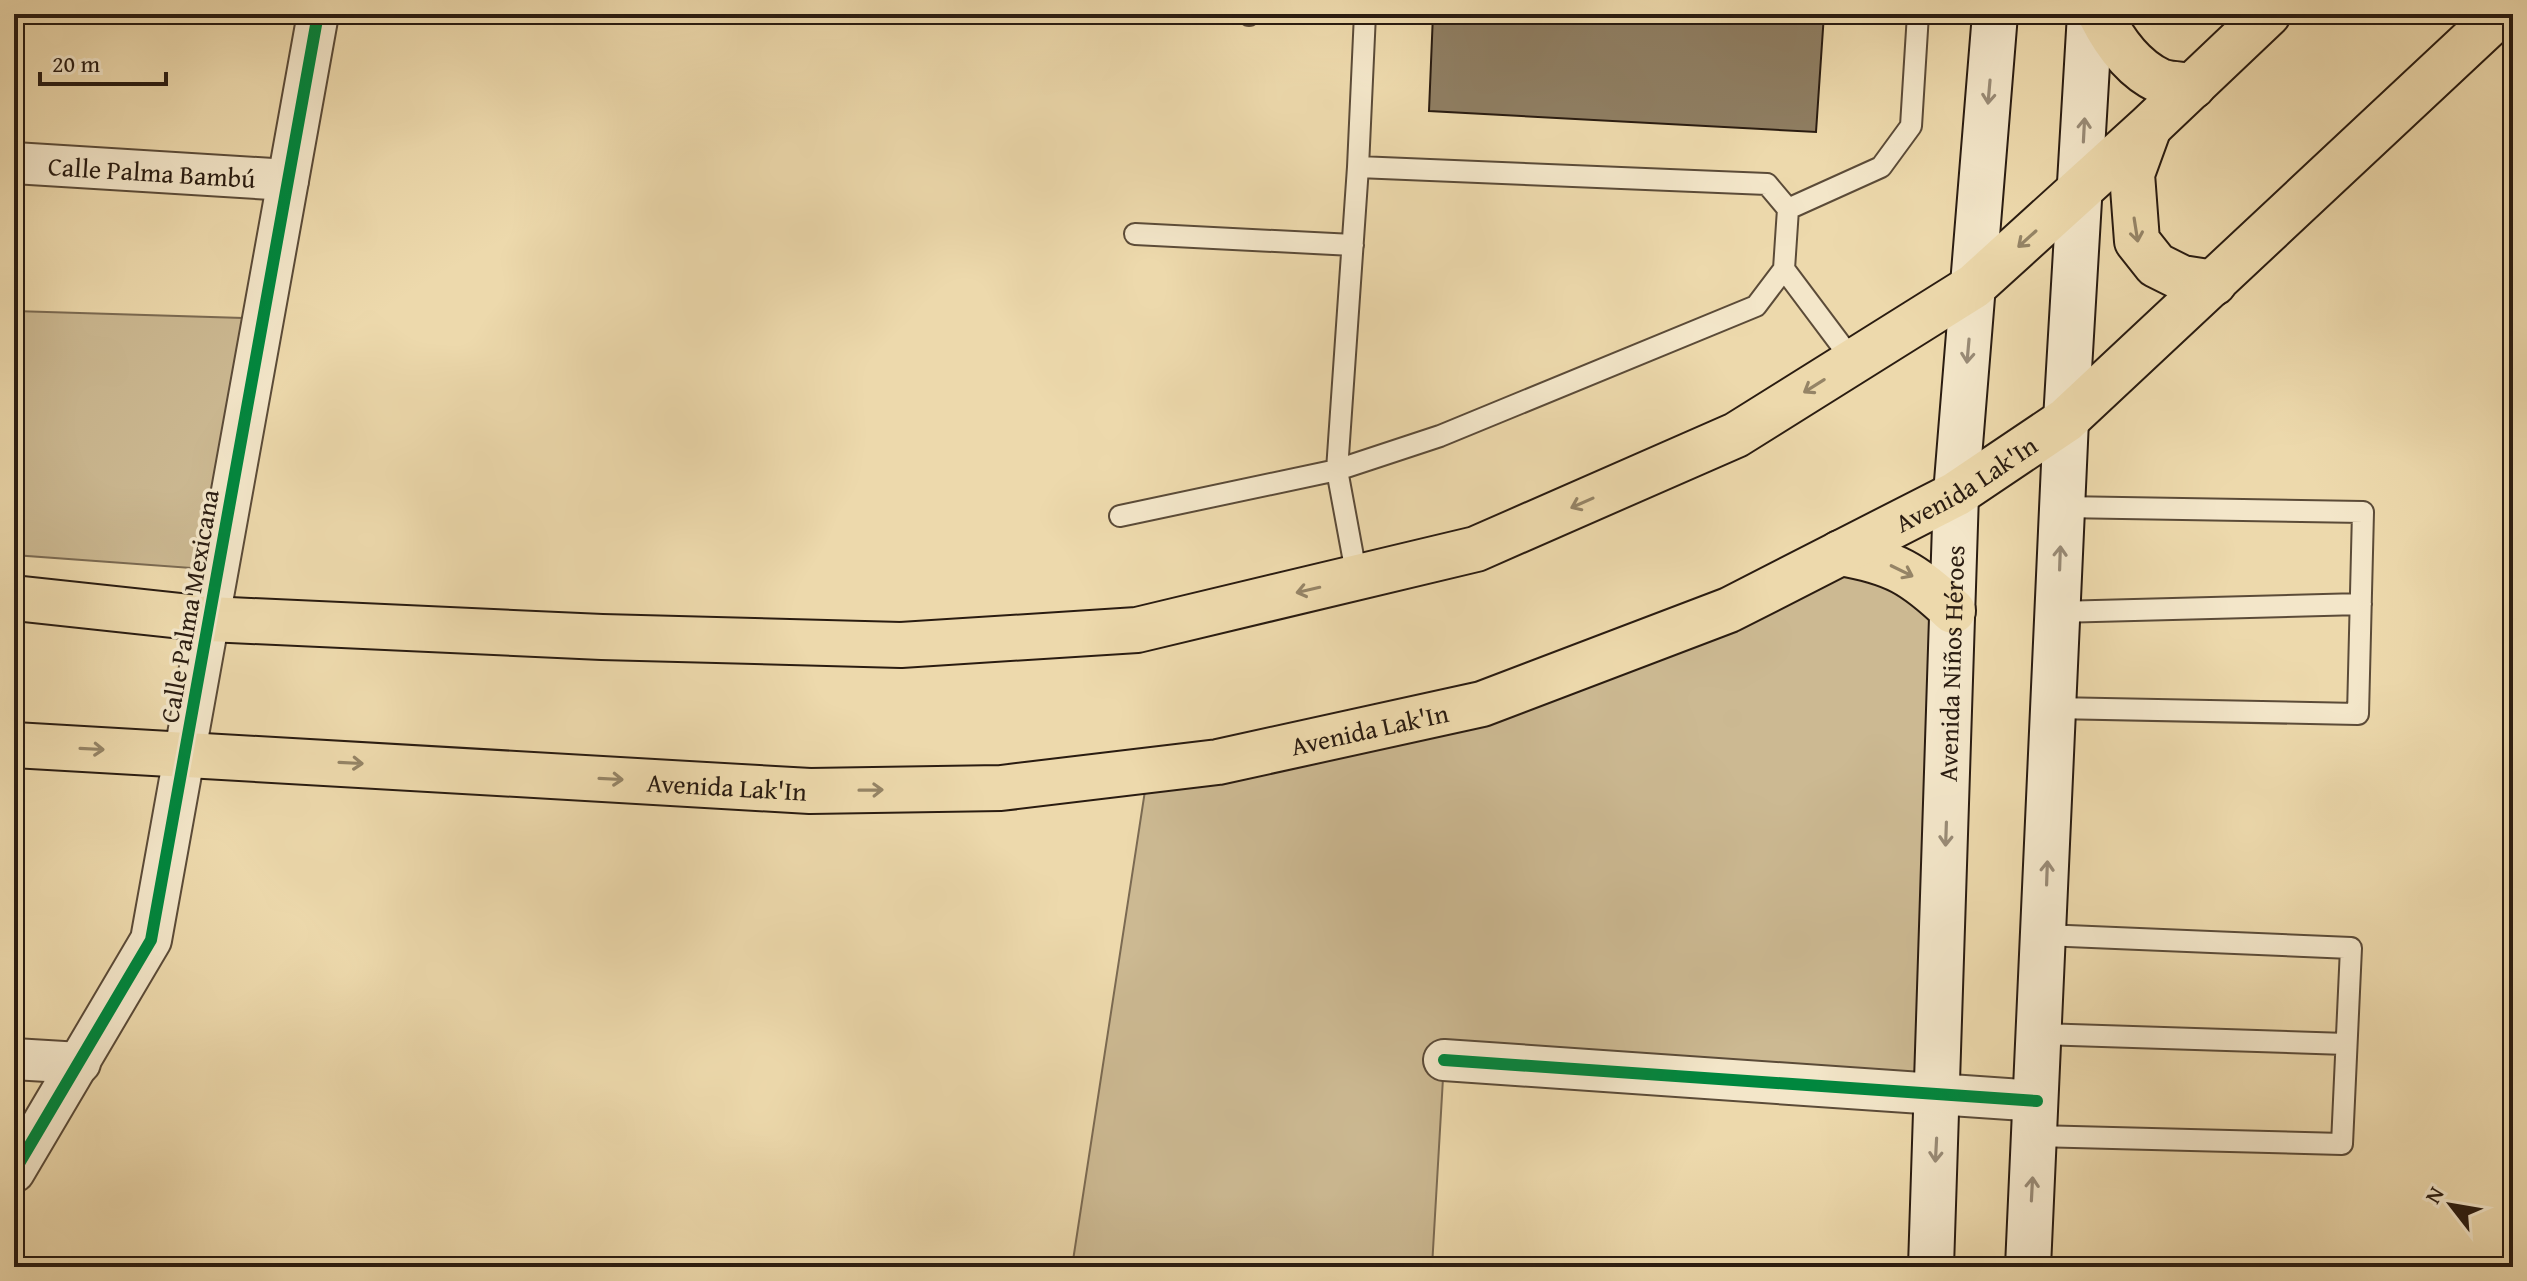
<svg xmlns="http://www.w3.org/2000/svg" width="2527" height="1281" viewBox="0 0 2527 1281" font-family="'Gentium Book Plus',serif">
	<rect width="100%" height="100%" fill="#edd9ac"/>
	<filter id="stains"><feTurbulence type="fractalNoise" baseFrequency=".0025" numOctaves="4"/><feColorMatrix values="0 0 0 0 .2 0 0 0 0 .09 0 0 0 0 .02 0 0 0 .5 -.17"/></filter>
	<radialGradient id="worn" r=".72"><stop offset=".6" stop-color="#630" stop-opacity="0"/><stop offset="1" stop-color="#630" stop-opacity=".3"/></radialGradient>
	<path fill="#ccb992" stroke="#7b6a52" stroke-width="2" d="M14,311L243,318L205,569L14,555Z
		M1840,553L1930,589L1938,1094L1444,1061L1432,1267H1072L1148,771L1381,726Z"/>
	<path fill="#8f7e62" stroke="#2a1c11" stroke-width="2" d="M1433,14H1824L1816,132L1429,111Z"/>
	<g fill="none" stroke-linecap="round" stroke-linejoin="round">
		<defs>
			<path id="lane" d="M1249,15V14
				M1788,209L1881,167L1911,126L1918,14
				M1135,234L1353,245
				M1784,269L1853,361
				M1120,516L1337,470L1440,436L1756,306L1784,269L1788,209L1767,184L1358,167
				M1357,578L1337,470L1358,167L1365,14
				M2057,612L2361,604
				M2053,708L2358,714L2363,512L2062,507
				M2040,1034L2346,1044
				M2035,1136L2342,1144L2351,948L2044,935"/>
			<g id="street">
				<path id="s1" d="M14,163L288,180"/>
				<path d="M14,1059L80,1063"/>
				<path d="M1444,1060L2037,1101"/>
				<path d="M14,1172L151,940L318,14"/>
			</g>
			<g id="secondary">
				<path id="s2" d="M1931,1267L1956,494L1995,14"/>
				<path d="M2028,1267L2066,420L2090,14"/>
			</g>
			<g id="primary">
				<path d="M2100,14C2113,40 2132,68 2160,81C2170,85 2183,84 2193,86"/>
				<path d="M2148,130L2132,174L2137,241L2156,265L2182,278L2214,283"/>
				<path d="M1840,553C1894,562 1914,574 1953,611"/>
				<path d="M14,598L209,619L602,637L901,645L1137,630L1476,549L1736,435L1974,286L2149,127L2268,14"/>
				<path id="s3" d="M14,745L810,791L1001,788L1218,762L1482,704L1729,610L1956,494L2066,420L2500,14"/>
			</g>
		</defs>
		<use href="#lane" stroke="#5b4b38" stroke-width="24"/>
		<use href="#street" stroke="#5b4b38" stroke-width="44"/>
		<use href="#secondary" stroke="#2a1c11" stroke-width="48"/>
		<use href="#primary" stroke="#2a1c11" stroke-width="48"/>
		<use href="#lane" stroke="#f3e6c9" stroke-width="20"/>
		<use href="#street" stroke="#f3e6c9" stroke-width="40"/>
		<use href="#secondary" stroke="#f3e6c9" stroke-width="44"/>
		<use href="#primary" stroke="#edd9ac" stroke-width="44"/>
		<defs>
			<path id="cycleway" d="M1444,1060L2037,1101
				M14,1172L151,940L318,14"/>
		</defs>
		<use href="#cycleway" stroke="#f3e6c9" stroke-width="17"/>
		<use href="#cycleway" stroke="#00873e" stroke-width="12"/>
	</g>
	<defs><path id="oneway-shaft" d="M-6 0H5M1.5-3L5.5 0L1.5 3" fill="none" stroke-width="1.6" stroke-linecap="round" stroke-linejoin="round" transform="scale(2)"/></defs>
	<g stroke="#998b76">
		<use href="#oneway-shaft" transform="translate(1989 92) rotate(95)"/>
		<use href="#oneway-shaft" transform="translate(2084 130) rotate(-87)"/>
		<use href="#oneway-shaft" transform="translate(1968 351) rotate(95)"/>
		<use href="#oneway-shaft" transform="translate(2060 558) rotate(-88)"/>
		<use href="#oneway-shaft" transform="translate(1946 834) rotate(92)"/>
		<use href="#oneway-shaft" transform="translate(2047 873) rotate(-88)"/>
		<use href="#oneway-shaft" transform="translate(1936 1150) rotate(93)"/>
		<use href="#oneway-shaft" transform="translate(2032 1189) rotate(-87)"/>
	</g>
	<g stroke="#958466">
		<use href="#oneway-shaft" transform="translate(2136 230) rotate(81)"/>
		<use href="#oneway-shaft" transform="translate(2027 239) rotate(138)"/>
		<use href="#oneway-shaft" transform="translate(1814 386) rotate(148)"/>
		<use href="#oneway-shaft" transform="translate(1582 503) rotate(156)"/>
		<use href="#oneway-shaft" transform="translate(1902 571) rotate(26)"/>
		<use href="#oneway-shaft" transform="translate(1308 590) rotate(167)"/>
		<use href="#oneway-shaft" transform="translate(92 749) rotate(3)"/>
		<use href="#oneway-shaft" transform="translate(351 763) rotate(3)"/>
		<use href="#oneway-shaft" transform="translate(611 779) rotate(3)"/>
		<use href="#oneway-shaft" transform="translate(871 790) rotate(-1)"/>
	</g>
	<g text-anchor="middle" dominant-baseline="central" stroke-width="7" stroke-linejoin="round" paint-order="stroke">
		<g font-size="26" fill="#2a1c11" stroke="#f3e6c9">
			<text stroke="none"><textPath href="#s1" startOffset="138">Calle Palma Bambú</textPath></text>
			<text stroke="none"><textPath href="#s3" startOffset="2010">Avenida Lak'In</textPath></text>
			<text transform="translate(189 606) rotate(-80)">Calle Palma Mexicana</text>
			<text stroke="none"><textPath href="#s2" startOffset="604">Avenida Niños Héroes</textPath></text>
			<text stroke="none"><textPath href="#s3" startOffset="1362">Avenida Lak'In</textPath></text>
			<text stroke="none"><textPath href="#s3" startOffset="714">Avenida Lak'In</textPath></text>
		</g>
	</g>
	<rect width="2527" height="1281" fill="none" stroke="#edd9ac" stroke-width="48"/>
	<rect x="16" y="16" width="2495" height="1249" fill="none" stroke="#2a1c11" stroke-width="4"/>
	<rect x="24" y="24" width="2479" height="1233" fill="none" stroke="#2a1c11" stroke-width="2"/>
	<g transform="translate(2451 1205) rotate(301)" stroke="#f3e6c9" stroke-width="6" paint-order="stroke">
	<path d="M0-6L14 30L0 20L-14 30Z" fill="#2a1c11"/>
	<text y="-12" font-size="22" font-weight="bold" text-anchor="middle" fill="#2a1c11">N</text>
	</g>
	<path d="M40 72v12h126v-12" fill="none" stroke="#2a1c11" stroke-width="4"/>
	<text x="52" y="72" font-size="24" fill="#2a1c11" stroke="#f3e6c9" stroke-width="6" paint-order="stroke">20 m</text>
	<rect width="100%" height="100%" filter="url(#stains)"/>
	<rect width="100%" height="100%" fill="url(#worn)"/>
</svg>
